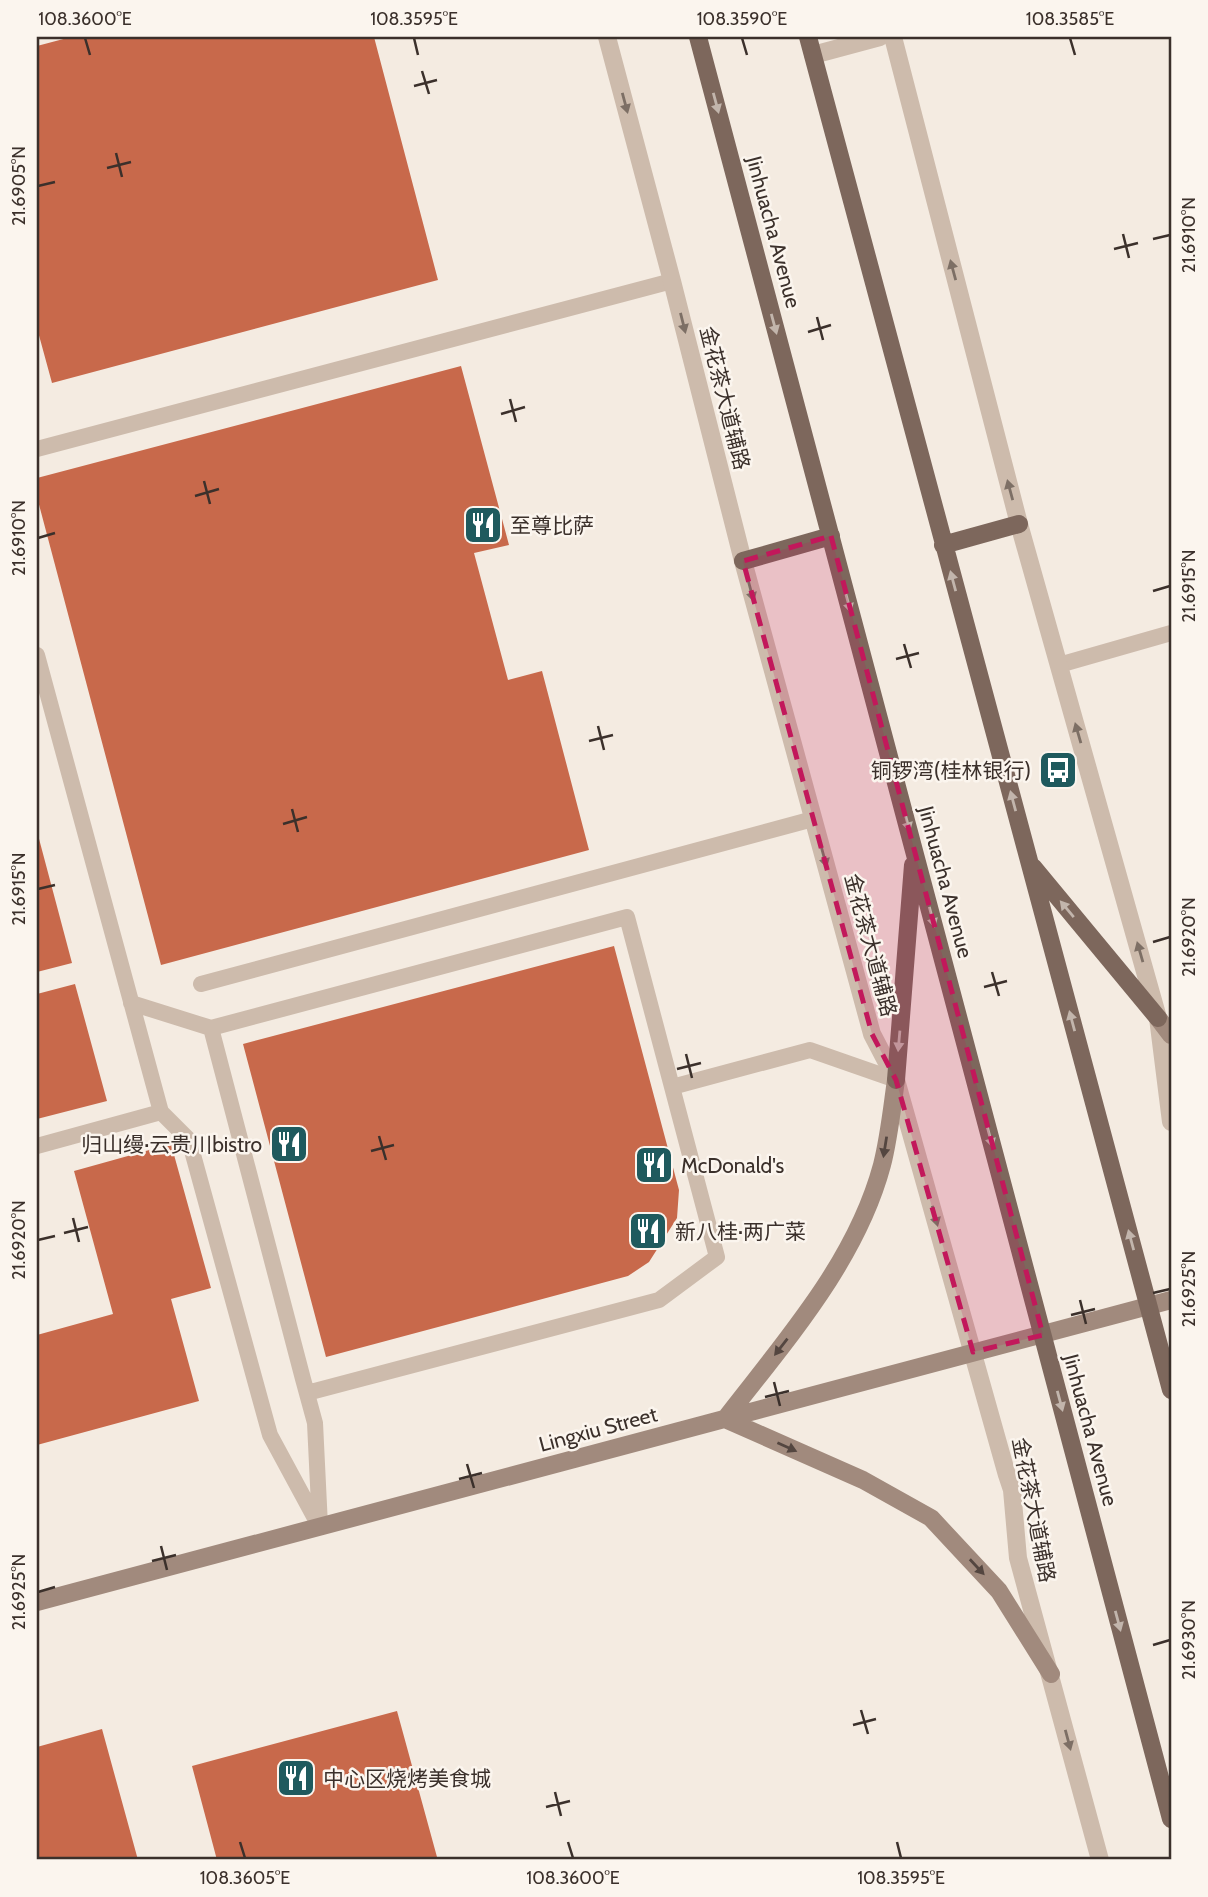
<svg xmlns="http://www.w3.org/2000/svg" width="1208" height="1897" viewBox="0 0 1208 1897" font-family="Cabin,'Noto Sans SC',sans-serif">
	<rect width="100%" height="100%" fill="#f4ebe1"/>
	<path fill="#c8694b" d="M71,37H374L438,280L52,383L37,328V46Z
		M461,366L509,545L474,553L508,680L542,671L589,850L161,965L37,497V478Z
		M38,835L72,963L37,972V836Z
		M614,946L679,1190L677,1218L649,1262L628,1276L326,1357L243,1044Z
		M75,984L107,1101L37,1119V994Z
		M171,1144L211,1288L171,1299L199,1401L37,1445V1335L113,1314L74,1171Z
		M397,1711L437,1857L426,1860H217L192,1766Z
		M102,1729L138,1860H37V1747Z"/>
	<g fill="none" stroke-linecap="round" stroke-linejoin="round">
		<path stroke="#cdbbac" stroke-width="16" d="M37,449L672,281
			M37,655L161,1112L189,1140L270,1435L317,1522
			M1059,665L1171,633
			M201,984L813,819
			M131,1003L211,1028
			M672,1087L810,1050L896,1080
			M37,1146L161,1112
			M307,1393L659,1300L717,1257L627,917L211,1028L303,1379L315,1423L320,1526"/>
		<path stroke="#cdbbac" stroke-width="18" d="M813,55L880,37"/>
		<path stroke="#cdbbac" stroke-width="18" d="M607,37L672,281L743,561L872,1034L896,1080L1007,1475L1012,1490L1018,1558L1100,1860
			M893,37L1019,524L1158,1018L1171,1122"/>
		<path stroke="#a18a7d" stroke-width="18" d="M1158,1018L1171,1035
			M725,1419L863,1480L931,1518L999,1591L1051,1674
			M725,1419C785,1341 856,1262 882,1165C889,1138 892,1108 896,1080
			M37,1602L1171,1300"/>
		<path stroke="#7d675c" stroke-width="18" d="M698,37L1171,1819
			M808,37L1171,1390
			M943,545L1019,524
			M743,561L831,536
			M1033,867L1158,1018
			M896,1080L913,865"/>
	</g>
	<defs><path id="oneway-solid" d="M-6-.8H1V-3.2L6.5 0L1 3.2V.8H-6Z" transform="scale(1.75)"/></defs>
	<g fill="#7d6f65">
		<use href="#oneway-solid" transform="translate(625 103) rotate(75)"/>
		<use href="#oneway-solid" transform="translate(953 270) rotate(-105)"/>
		<use href="#oneway-solid" transform="translate(683 323) rotate(76)"/>
		<use href="#oneway-solid" transform="translate(1010 490) rotate(-105)"/>
		<use href="#oneway-solid" transform="translate(751 591) rotate(75)"/>
		<use href="#oneway-solid" transform="translate(1078 733) rotate(-106)"/>
		<use href="#oneway-solid" transform="translate(824 857) rotate(75)"/>
		<use href="#oneway-solid" transform="translate(1140 952) rotate(-106)"/>
		<use href="#oneway-solid" transform="translate(935 1216) rotate(75)"/>
		<use href="#oneway-solid" transform="translate(1068 1740) rotate(75)"/>
	</g>
	<g fill="#c2b5ac">
		<use href="#oneway-solid" transform="translate(716 103) rotate(75)"/>
		<use href="#oneway-solid" transform="translate(774 324) rotate(75)"/>
		<use href="#oneway-solid" transform="translate(953 581) rotate(-105)"/>
		<use href="#oneway-solid" transform="translate(848 602) rotate(75)"/>
		<use href="#oneway-solid" transform="translate(1013 801) rotate(-105)"/>
		<use href="#oneway-solid" transform="translate(907 821) rotate(75)"/>
		<use href="#oneway-solid" transform="translate(1067 909) rotate(-130)"/>
		<use href="#oneway-solid" transform="translate(932 917) rotate(75)"/>
		<use href="#oneway-solid" transform="translate(1072 1021) rotate(-105)"/>
		<use href="#oneway-solid" transform="translate(899 1041) rotate(95)"/>
		<use href="#oneway-solid" transform="translate(990 1137) rotate(75)"/>
		<use href="#oneway-solid" transform="translate(1131 1240) rotate(-105)"/>
		<use href="#oneway-solid" transform="translate(1060 1401) rotate(75)"/>
		<use href="#oneway-solid" transform="translate(1118 1621) rotate(75)"/>
	</g>
	<g fill="#544640">
		<use href="#oneway-solid" transform="translate(885 1147) rotate(99)"/>
		<use href="#oneway-solid" transform="translate(781 1347) rotate(128)"/>
		<use href="#oneway-solid" transform="translate(787 1447) rotate(24)"/>
		<use href="#oneway-solid" transform="translate(977 1567) rotate(47)"/>
	</g>
	<path fill="#c2185b" fill-opacity="0.2" stroke="#c2185b" stroke-width="5" stroke-dasharray="14 9" stroke-linejoin="round" d="M831,536L1043,1335L973,1352L896,1080L872,1034L743,561Z"/>
	<path fill="none" stroke="#3b302b" stroke-width="2.5" d="M85,38L90,55M414,38L418,55M742,38L747,55M1070,38L1075,55M422,71L429,94M414,86L437,80M116,153L122,177M107,168L131,162M38,186L55,182M1123,234L1129,258M1153,239L1170,235M1114,249L1138,243M817,317L823,340M808,332L831,325M510,399L516,422M501,414L525,407M204,481L210,504M195,496L219,489M38,538L55,533M1153,591L1170,586M904,644L911,668M896,659L919,653M598,726L604,750M589,741L613,735M292,809L298,832M283,824L307,817M38,889L55,885M1153,942L1170,937M992,972L999,996M984,987L1007,981M686,1054L692,1078M677,1069L701,1063M379,1136L386,1160M371,1151L394,1145M73,1218L79,1242M64,1233L88,1227M38,1240L55,1236M1153,1293L1170,1289M1080,1300L1086,1324M1071,1315L1095,1309M774,1382L780,1406M765,1397L789,1391M467,1464L474,1488M459,1479L482,1473M161,1546L167,1570M152,1561L176,1555M38,1592L55,1587M1153,1645L1170,1640M861,1710L868,1734M853,1725L876,1719M555,1792L561,1816M546,1807L570,1801M240,1842L245,1858M568,1842L573,1858M897,1842L901,1858"/>
	<defs>
		<symbol id="restaurant-square" viewBox="-11 -11 22 22"><rect x="-9" y="-9" width="18" height="18" rx="4" fill="#1f5a5e" stroke="#fbf5ee"/><path d="M-5-6h1v4h1v-4h1v4h1v-4h1v5L-1.5 .5V6h-2V.5L-5-1ZM5-6V6H3V1.5H1.5Q1.5-4 5-6Z" fill="#fff"/></symbol>
		<symbol id="bus-square" viewBox="-11 -11 22 22"><rect x="-9" y="-9" width="18" height="18" rx="4" fill="#1f5a5e" stroke="#fbf5ee"/><path d="M-5-6H5V4H4V6H2V4H-2V6H-4V4H-5ZM-3.5-4V0h7V-4ZM-3.5 1.2v1.5H-2V1.2ZM2 1.2v1.5H3.5V1.2Z" fill="#fff"/></symbol>
	</defs>
	<g fill-rule="evenodd">
		<use href="#restaurant-square" x="461" y="503" width="44" height="44"/>
		<use href="#bus-square" x="1036" y="748" width="44" height="44"/>
		<use href="#restaurant-square" x="267" y="1122" width="44" height="44"/>
		<use href="#restaurant-square" x="632" y="1143" width="44" height="44"/>
		<use href="#restaurant-square" x="626" y="1209" width="44" height="44"/>
		<use href="#restaurant-square" x="274" y="1756" width="44" height="44"/>
	</g>
	<g text-anchor="middle" dominant-baseline="central" stroke-width="5" stroke-linejoin="round" paint-order="stroke">
		<g font-size="21" fill="#3b302b" stroke="#fbf5ee">
			<text transform="translate(774 232) rotate(75)">Jinhuacha Avenue</text>
			<text transform="translate(725 398) rotate(76)">金花茶大道辅路</text>
			<text transform="translate(946 882) rotate(75)">Jinhuacha Avenue</text>
			<text transform="translate(871 945) rotate(75)">金花茶大道辅路</text>
			<text transform="translate(598 1429) rotate(-15)">Lingxiu Street</text>
			<text transform="translate(1091 1430) rotate(75)">Jinhuacha Avenue</text>
			<text transform="translate(1034 1510) rotate(79)">金花茶大道辅路</text>
		</g>
		<g font-size="21" fill="#3b302b" stroke="#fbf5ee" text-anchor="start">
			<text x="510" y="525">至尊比萨</text>
			<text x="1031" y="770" text-anchor="end">铜锣湾(桂林银行)</text>
			<text x="262" y="1144" text-anchor="end">归山缦·云贵川bistro</text>
			<text x="681" y="1165">McDonald's</text>
			<text x="675" y="1231">新八桂·两广菜</text>
			<text x="323" y="1778">中心区烧烤美食城</text>
		</g>
	</g>
	<rect width="1208" height="1897" fill="none" stroke="#fbf5ee" stroke-width="77"/>
	<rect x="38" y="38" width="1132" height="1820" fill="none" stroke="#3b302b" stroke-width="2.5"/>
	<g font-size="18" text-anchor="middle" fill="#3b302b">
		<text x="85" y="25">108.3600°E</text>
		<text x="414" y="25">108.3595°E</text>
		<text x="742" y="25">108.3590°E</text>
		<text x="1070" y="25">108.3585°E</text>
		<text transform="translate(19 186) rotate(-90)" y="6">21.6905°N</text>
		<text transform="translate(1189 235) rotate(-90)" y="6">21.6910°N</text>
		<text transform="translate(19 538) rotate(-90)" y="6">21.6910°N</text>
		<text transform="translate(1189 586) rotate(-90)" y="6">21.6915°N</text>
		<text transform="translate(19 889) rotate(-90)" y="6">21.6915°N</text>
		<text transform="translate(1189 937) rotate(-90)" y="6">21.6920°N</text>
		<text transform="translate(19 1240) rotate(-90)" y="6">21.6920°N</text>
		<text transform="translate(1189 1289) rotate(-90)" y="6">21.6925°N</text>
		<text transform="translate(19 1592) rotate(-90)" y="6">21.6925°N</text>
		<text transform="translate(1189 1640) rotate(-90)" y="6">21.6930°N</text>
		<text x="245" y="1884">108.3605°E</text>
		<text x="573" y="1884">108.3600°E</text>
		<text x="901" y="1884">108.3595°E</text>
	</g>
</svg>
